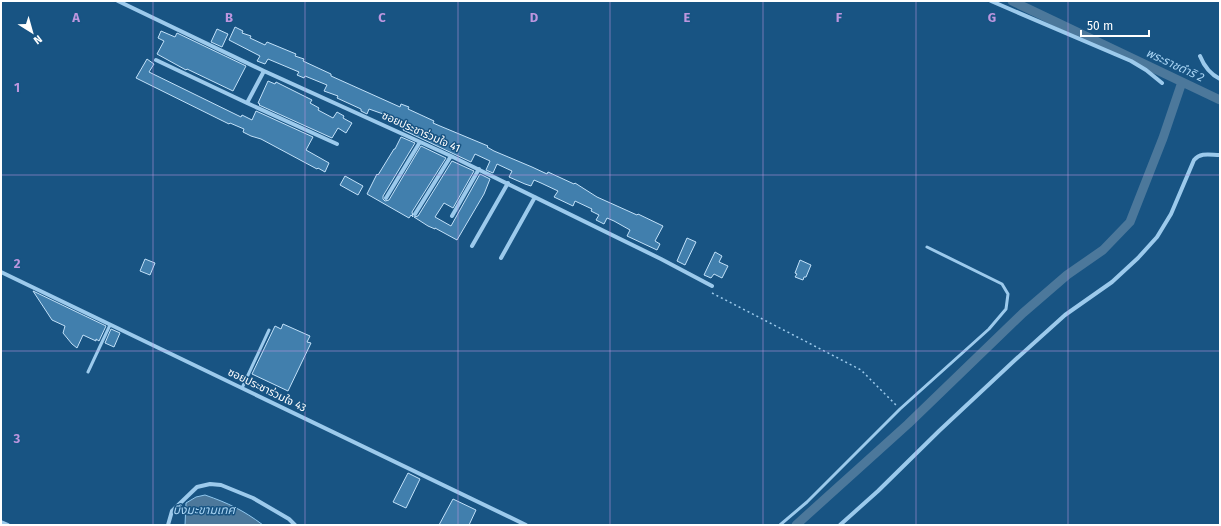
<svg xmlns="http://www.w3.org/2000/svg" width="1221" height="526" viewBox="0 0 1221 526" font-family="'Fira Sans','Noto Sans Thai',sans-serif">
	<rect width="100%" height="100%" fill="#185483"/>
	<path fill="#4c789b" stroke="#8fc7ee" d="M205,495C228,503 243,510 263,525H185L186,503L196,497Z"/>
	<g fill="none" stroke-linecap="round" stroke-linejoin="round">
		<path stroke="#4c789b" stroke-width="9" d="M1012,1L1220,100
			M796,525L908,424L1023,313L1067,275L1103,250L1130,222L1163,138L1182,82"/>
	</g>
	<path fill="#417fad" stroke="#c2e1f9" d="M235,27L243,31L242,33L251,36L250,38L265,45L267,42L296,54L295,56L304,59L303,61L331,74V76L400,107L401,104L409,107L408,109L434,121L433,123L440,126L488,146L487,147L494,151L532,167L547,174L548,172L574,184L575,183L597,197L637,215L638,214L663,226L655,241L660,244L657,250L627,236L630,230L614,221L607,218L604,224L596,220L599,215L591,211L592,209L575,201L573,206L554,197L558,191L541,183L534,180L531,186L525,184L509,177L512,171L497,164L493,173L486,170L490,161L475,154L471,162L403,130L404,128L393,123L394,119L386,115L369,109L367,114L361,111V109L337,98L338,96L324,91L327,85L305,76L304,78L297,75L299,72L268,59L265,64L257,61L260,56L229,40Z
		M217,29L228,34L222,47L211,42Z
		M161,31L175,37L177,33L246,66L233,91L187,69L186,70L157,54L164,41L158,38Z
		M147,59L154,64L149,72L241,117L242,115L252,120L256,111L313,137L306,150L329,163L325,172L318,168L317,169L261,139L251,136L243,132L244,129L230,123L229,124L136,78Z
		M268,81L275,84L276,82L312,100L310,103L319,108L318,110L333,118L337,112L344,116L343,118L352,123L346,133L338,128L332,138L259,105L260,104L258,103Z
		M401,137L415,143L383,196V199L385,201L389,200L421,146L446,158L412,212L413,217L411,215L409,218L367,194L377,174L378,175L394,149H395Z
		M452,161L474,171L453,208L444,203L435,217L451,226L480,174L490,179L484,194L457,240L435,228V229L428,226L414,217L418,216Z
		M345,176L363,186L358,195L340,185Z
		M687,238L696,242L685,265L677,261Z
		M715,252L722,256L719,262L728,266L722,278L714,274L711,278L704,275Z
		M145,259L155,263L150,275L140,271Z
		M800,260L811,265L806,277H804L803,280L795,277L797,274L795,273Z
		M33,291L106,326L99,341L96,339V341L83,335L77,348L72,344L63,333L65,326L52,320Z
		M283,324L310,336L307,342L311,343L288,391L252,374L275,326L281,329Z
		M111,329L120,333L114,347L105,343Z
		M408,473L420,479L406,508L393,502Z
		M453,499L476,510L469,525H439Z"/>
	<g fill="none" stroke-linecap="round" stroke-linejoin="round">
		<path stroke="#9ccaec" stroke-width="1.5" stroke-dasharray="2 3" stroke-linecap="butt" d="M712,293L861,370L896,405"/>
		<path stroke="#9ccaec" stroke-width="3" d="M88,372L110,325
			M242,388L269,330
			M780,525L807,502L900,409L989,329L1006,309L1008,294L1002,284L927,247"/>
		<path stroke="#9ccaec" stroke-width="4" d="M118,1L264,71L451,156L661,259L712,286
			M991,1L1131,61L1146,70L1162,83
			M1200,56C1204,66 1210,74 1220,79
			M156,60L247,103L337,144
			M247,103L264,71
			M386,198L420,142
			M415,214L451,156
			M452,216L479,169
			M472,246L508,183
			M501,258L535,197
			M1,272L526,525
			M1,522L8,525
			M168,525L172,511L197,487L210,484L221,485L253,498L289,519L295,525
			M840,525L878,491L939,431L1015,360L1065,315L1112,282L1138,258L1157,237L1171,214L1194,160C1201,152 1210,155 1220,155"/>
	</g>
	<path fill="none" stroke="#bd96df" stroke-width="1" stroke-opacity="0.55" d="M153,1V525M305,1V525M458,1V525M610,1V525M763,1V525M916,1V525M1068,1V525M1,175H1220M1,351H1220"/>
	<g text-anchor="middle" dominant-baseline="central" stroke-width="3" stroke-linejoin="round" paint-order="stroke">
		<g font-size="11" fill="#fff" stroke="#185483">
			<text transform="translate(421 132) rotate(24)">ซอยประชาร่วมใจ 41</text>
			<text transform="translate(267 390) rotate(26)">ซอยประชาร่วมใจ 43</text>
		</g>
		<g font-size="12" font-style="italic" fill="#a8d4f4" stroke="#185483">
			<text transform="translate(1175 65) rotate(25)">พระราชดำริ 2</text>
			<text x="204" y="510">บึงมะขามเทศ</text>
		</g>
	</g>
	<g font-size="13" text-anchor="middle" font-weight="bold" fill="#bd96df" stroke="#185483" stroke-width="3" stroke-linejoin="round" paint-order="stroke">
		<text x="76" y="22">A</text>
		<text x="229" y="22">B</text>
		<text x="382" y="22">C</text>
		<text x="534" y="22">D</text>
		<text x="687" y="22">E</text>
		<text x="839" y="22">F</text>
		<text x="992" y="22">G</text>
		<text x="17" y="92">1</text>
		<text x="17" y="268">2</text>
		<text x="17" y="443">3</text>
	</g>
	<rect width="1221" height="526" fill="none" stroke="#ffffff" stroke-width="4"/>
	<g transform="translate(32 32) rotate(143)" stroke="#185483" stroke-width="3" paint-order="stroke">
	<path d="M0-3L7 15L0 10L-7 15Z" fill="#ffffff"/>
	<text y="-6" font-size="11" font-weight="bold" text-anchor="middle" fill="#ffffff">N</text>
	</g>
	<path d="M1081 30v6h68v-6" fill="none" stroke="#ffffff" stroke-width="2"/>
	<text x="1087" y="30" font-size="12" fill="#ffffff" stroke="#185483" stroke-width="3" paint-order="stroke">50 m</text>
</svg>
